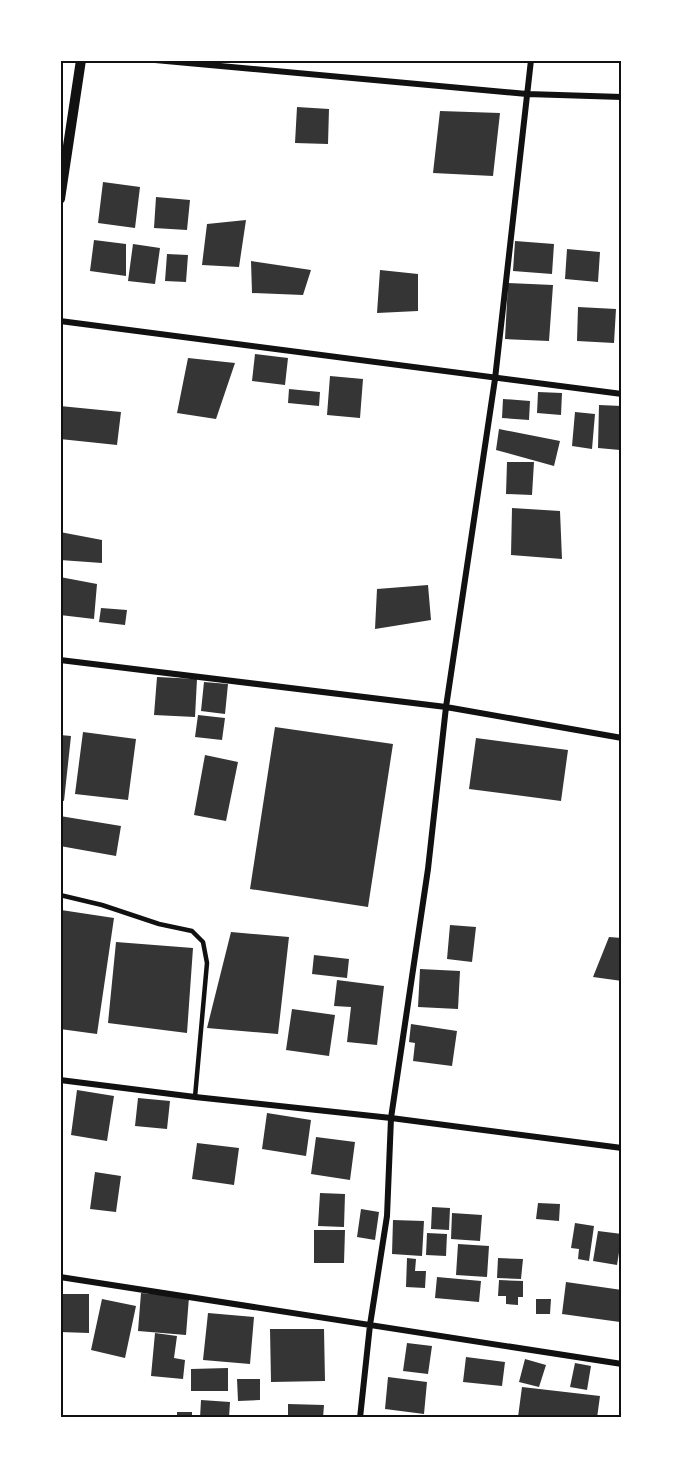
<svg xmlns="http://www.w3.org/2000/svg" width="682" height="1478" viewBox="0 0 682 1478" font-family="'Open Sans',sans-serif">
	<rect width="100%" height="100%" fill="#fff"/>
	<path fill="#353535" d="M297,107L329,109L328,144L295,143Z
		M440,111L500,113L493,176L433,173Z
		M103,182L140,187L135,228L98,223Z
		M156,197L190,200L187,230L154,228Z
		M246,220L239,267L202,265L207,224Z
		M94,240L126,244V276L90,271Z
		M515,241L554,244L552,274L513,271Z
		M133,244L160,248L155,284L128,281Z
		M567,249L600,252L598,282L565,279Z
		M167,254L188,255L186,282L165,281Z
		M251,261L311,270L303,295L252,293Z
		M380,270L418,274V311L377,313Z
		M508,283L553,285L549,341L505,339Z
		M578,307L616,309L614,343L577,341Z
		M255,354L288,358L285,385L252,381Z
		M188,358L235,363L216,419L177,413Z
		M330,376L363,379L360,418L327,415Z
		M289,389L320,392L319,406L288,403Z
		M538,392L562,393L561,415L537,413Z
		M503,399L530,401L529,420L502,418Z
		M599,405L622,406L620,450L598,448Z
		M60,406L121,412L117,445L60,439Z
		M575,412L595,414L592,449L572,446Z
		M499,429L560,441L554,466L496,450Z
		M507,462H534L532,495L506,494Z
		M512,508L560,511L562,559L511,555Z
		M60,532L102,540V563L60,560Z
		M60,577L97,584L94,619L60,615Z
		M428,585L431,620L375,629L377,589Z
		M101,608L127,610L125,625L99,622Z
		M157,677L197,679L195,717L154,715Z
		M204,682L228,684L225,714L201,711Z
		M198,715L225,718L222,740L195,737Z
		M275,727L393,744L368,907L250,889Z
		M83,732L136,739L128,800L75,794Z
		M60,735L71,736L64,801L60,800Z
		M476,738L568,750L561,801L469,789Z
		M205,755L238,762L226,821L194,815Z
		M60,816L121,826L116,856L60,846Z
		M61,910L114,918L97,1034L60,1029Z
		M450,925L476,927L472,962L447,959Z
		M231,932L289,937L278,1034L207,1028Z
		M609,937L622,938V981L593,977Z
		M116,942L193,948L187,1033L108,1023Z
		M314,955L349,959L347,978L312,974Z
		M420,969L460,971L458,1009L418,1007Z
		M337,980L384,986L377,1045L347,1042L351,1007L334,1006Z
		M292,1009L335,1015L329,1056L286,1050Z
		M411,1024L457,1031L452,1066L413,1061L415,1043L409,1042Z
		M77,1090L114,1096L107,1141L71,1135Z
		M138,1098L170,1101L167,1129L135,1126Z
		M267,1113L311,1120L306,1156L262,1149Z
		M316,1137L355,1142L350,1180L311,1174Z
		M197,1143L239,1148L234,1185L192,1179Z
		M95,1172L121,1176L116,1212L90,1209Z
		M320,1193L345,1194L344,1227L318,1226Z
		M538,1203L560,1204L559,1221L536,1219Z
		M432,1207L450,1208L449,1230L431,1229Z
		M361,1209L379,1212L375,1240L357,1237Z
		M452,1213L482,1215L480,1241L451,1239Z
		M393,1220L424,1221L422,1256L392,1254Z
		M575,1223L594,1226L589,1261L578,1259L579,1249L571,1248Z
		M314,1230H345L344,1263H314Z
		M598,1231L622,1234L617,1265L593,1261Z
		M427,1233L447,1234L446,1256L426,1255Z
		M458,1244L489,1246L487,1277L456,1275Z
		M407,1258L416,1259L415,1271H426L425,1288L406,1287Z
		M498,1258L523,1259L521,1279L497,1278Z
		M437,1277L481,1281L479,1302L435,1298Z
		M499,1280L523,1281V1297H518V1305L506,1304V1296H498Z
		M566,1282L622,1290L620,1322L562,1314Z
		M141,1293L189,1297L186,1335L138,1331Z
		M60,1294H89V1333L60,1332Z
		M102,1299L136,1306L125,1358L91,1350Z
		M536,1299H551L550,1314H536Z
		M208,1313L254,1317L250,1364L203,1360Z
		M270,1329H324L325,1381L271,1382Z
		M155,1333L177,1336L174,1358L185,1360L183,1379L151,1376Z
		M407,1343L432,1346L428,1374L403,1371Z
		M466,1357L505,1362L502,1386L463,1382Z
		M525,1359L546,1365L539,1387L519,1382Z
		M575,1363L591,1366L587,1390L570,1387Z
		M228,1368V1391H191V1369Z
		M388,1377L427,1382L424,1414L385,1409Z
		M237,1379H260V1400L238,1401Z
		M522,1387L600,1396L597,1418L518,1417Z
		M201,1400L230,1402L229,1418H200Z
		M288,1404L324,1405L323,1418H288Z
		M177,1412H192V1418H177Z"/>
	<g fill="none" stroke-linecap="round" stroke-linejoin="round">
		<path stroke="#111" stroke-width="4.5" d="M60,895L102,905L159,924L192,931L203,942L207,963L195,1097"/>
		<path stroke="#111" stroke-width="6" d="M155,60L527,94L622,97
			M60,321L622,394
			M60,660L446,707L622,738
			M60,1080L195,1097L391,1118L622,1148
			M60,1277L622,1364
			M360,1418L370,1325L387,1216L391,1118L428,869L446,707L495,379L531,60"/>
		<path stroke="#111" stroke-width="10" d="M60,199L81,60"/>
	</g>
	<rect width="682" height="1478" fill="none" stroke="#ffffff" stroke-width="123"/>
	<rect x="62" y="62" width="558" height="1354" fill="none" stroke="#111" stroke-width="2"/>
</svg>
